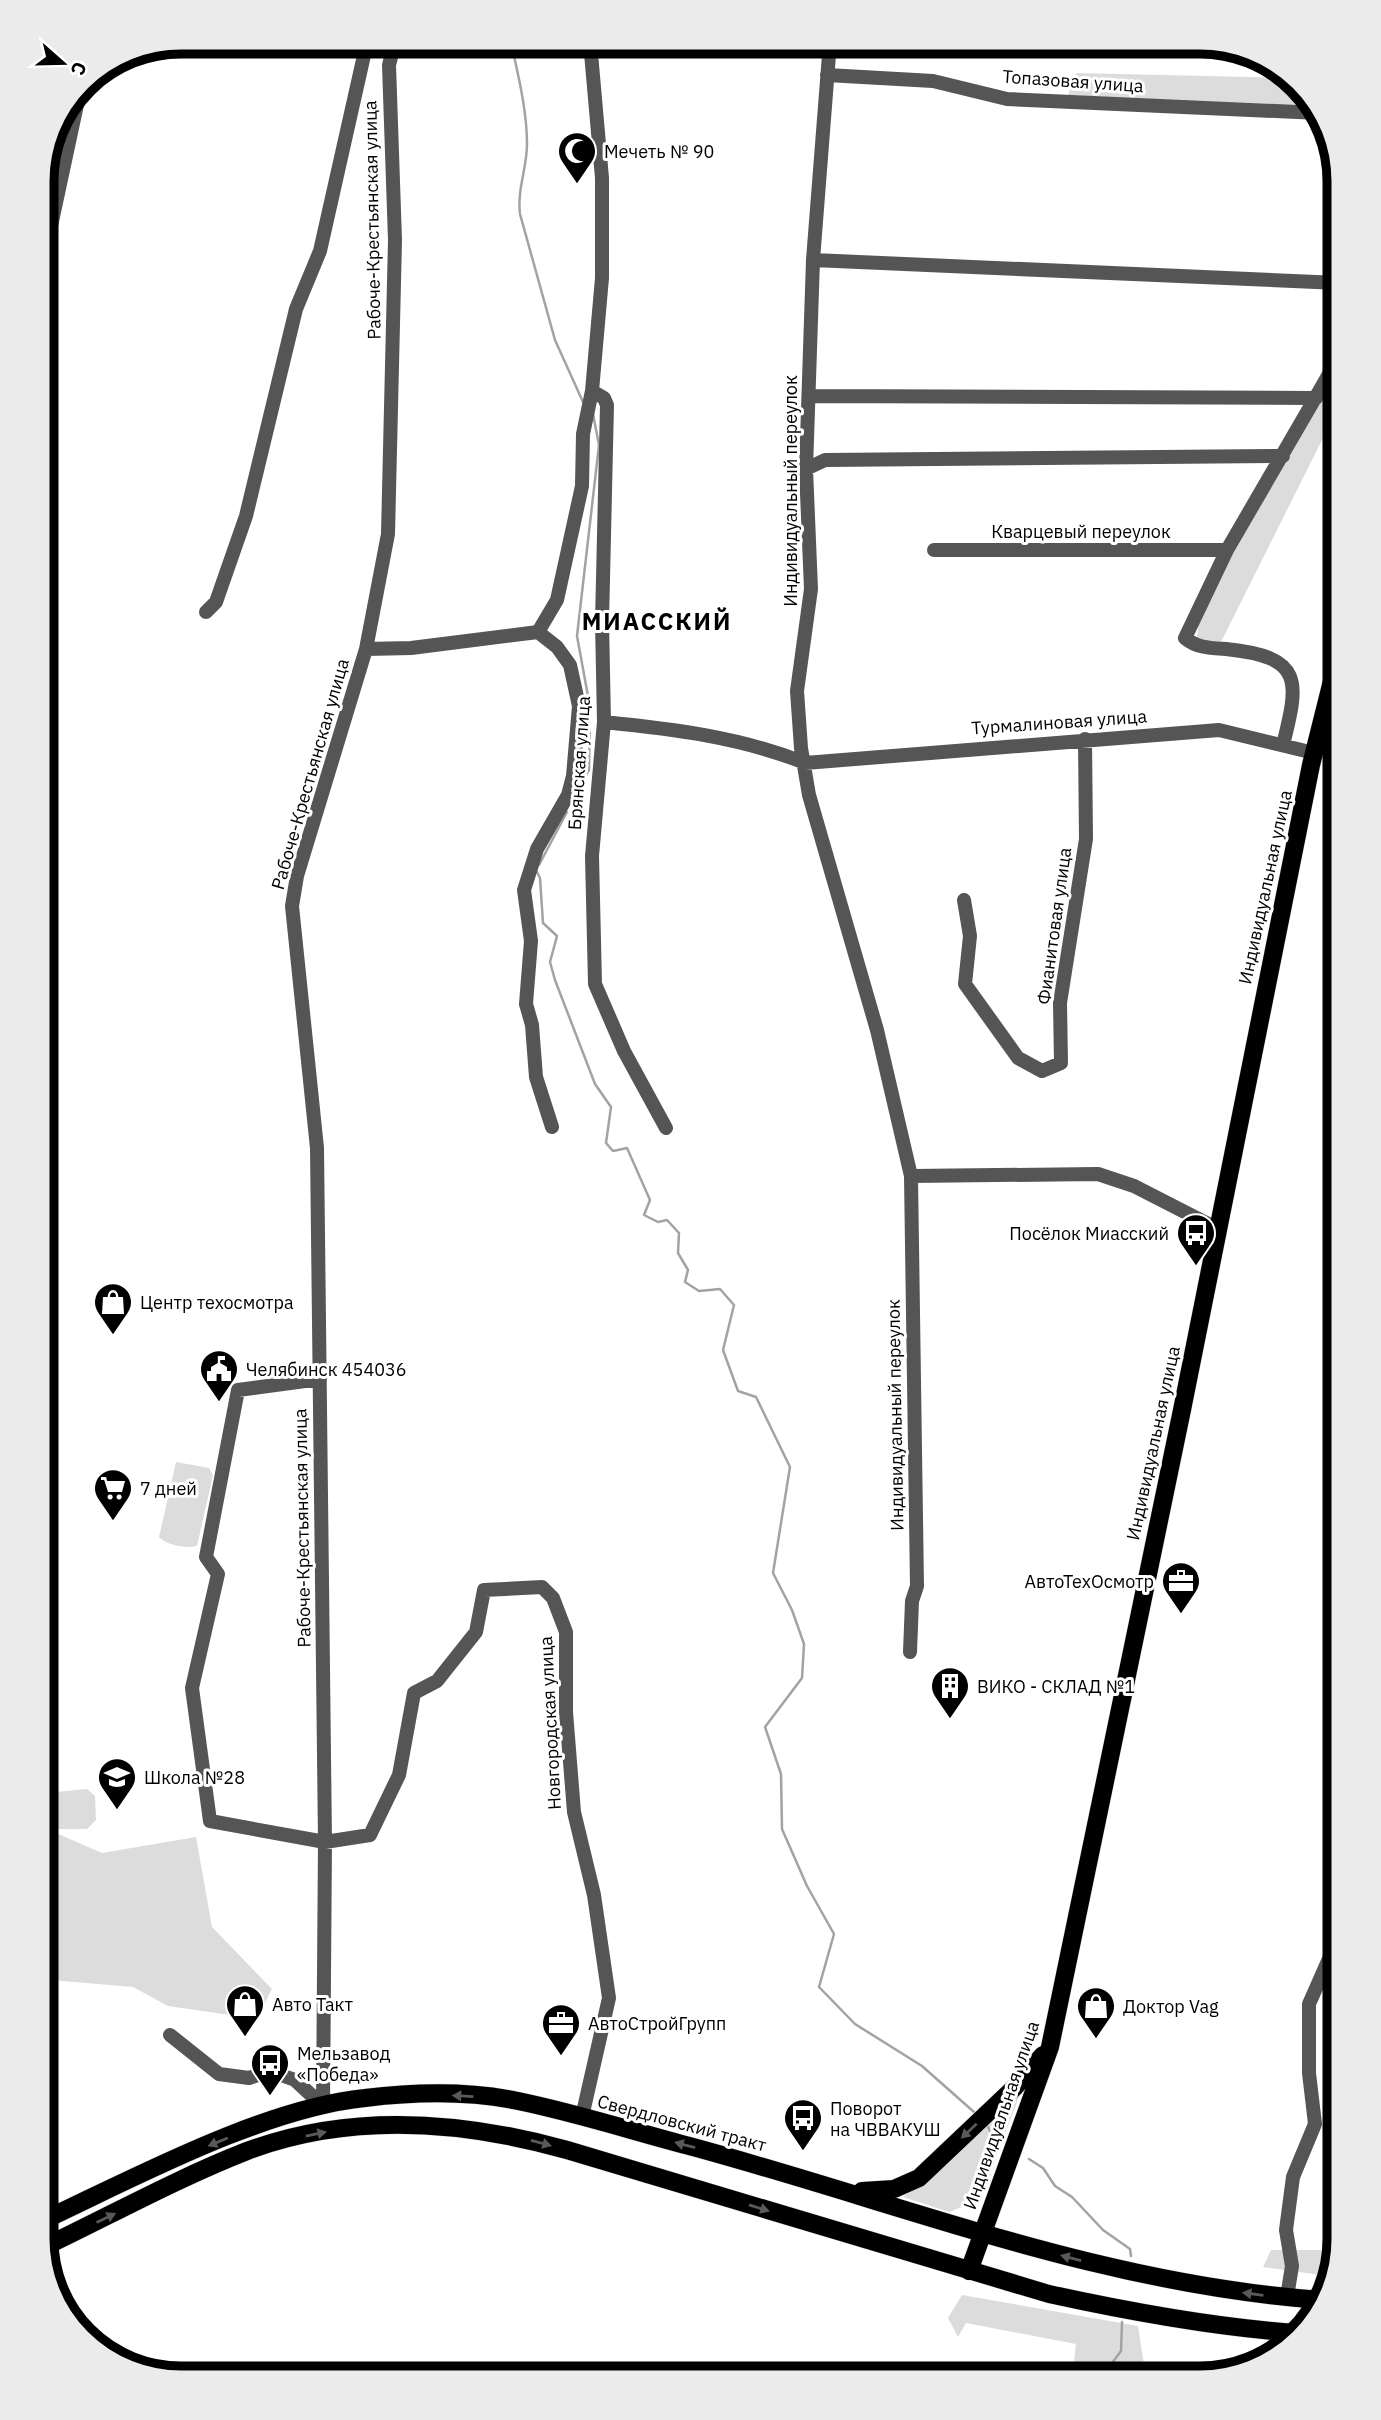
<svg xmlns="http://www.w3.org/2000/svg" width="1381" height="2420" viewBox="0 0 1381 2420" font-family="'IBM Plex Sans',sans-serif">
	<rect width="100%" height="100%" fill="#fff"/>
	<path fill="#dcdcdc" d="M1076,73L1288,78L1314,107L1068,95Z
		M1339,336V406L1222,640L1216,645L1205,643L1197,637L1199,621Z
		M176,1462L209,1468L213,1475L197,1546C185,1549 167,1545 159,1537Z
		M87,1789L95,1796L96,1820L87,1829H50L42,1823V1797L46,1793Z
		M42,1827L102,1853L196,1837L212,1927L272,1989L257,2019L168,2006L133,1987L51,1980L42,1974Z
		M1020,2094L980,2200L949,2212L903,2197Z
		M1271,2250H1336L1328,2276L1263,2267Z
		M962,2295L1138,2326L1146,2378H1072L1076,2344L966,2323L958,2337L948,2318Z"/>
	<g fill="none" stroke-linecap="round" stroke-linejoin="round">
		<path stroke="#a3a3a3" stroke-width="2.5" d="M511,42C518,75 527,110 527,144C527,168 517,189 520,214L555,340L583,402
			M574,796L589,770L590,707L577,636L599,445L593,414
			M539,865L567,812
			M536,870L540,878L543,923L557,936L550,962L555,980L595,1084L611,1107L606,1143L613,1151L627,1148L650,1200L644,1215L658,1222L667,1220L679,1233L678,1253L688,1270L685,1282L699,1291L720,1289L734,1305L723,1350L738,1391L756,1397L790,1467L773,1573L792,1610L804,1644L802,1678L765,1727L781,1774L782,1829L807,1886L834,1934L819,1987L855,2024L922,2066L974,2112
			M987,2125L995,2141
			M1029,2159L1043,2168L1055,2186L1072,2197L1103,2230L1130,2249L1131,2256
			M1101,2378L1121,2351L1122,2322"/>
		<defs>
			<path id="major" d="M862,2191L894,2189L919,2178L1014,2088L1043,2055
				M42,2221C134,2178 264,2108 365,2098C414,2092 470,2091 518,2101C577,2113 635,2132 693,2147C903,2204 1100,2284 1321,2300
				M44,2247C111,2215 178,2178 247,2151C351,2112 463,2121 567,2150L1049,2294C1131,2312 1212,2327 1296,2333
				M969,2271L1050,2047L1182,1410L1311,765L1339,653"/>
		</defs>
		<use href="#major" stroke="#dbdbdb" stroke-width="19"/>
		<path stroke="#555" stroke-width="14" d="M830,42L813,260L806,469L811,589L797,691L801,748L809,795L877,1030L911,1176L917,1586L912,1601L910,1652
			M827,75L933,81L1007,99L1319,113
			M813,260L1339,283
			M42,268L81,86
			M592,391L604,398L607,405L602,622L604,722L592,856L595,984L624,1051L666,1128
			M809,396L1316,398
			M806,469L825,460L1283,456
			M934,550H1227
			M206,612L216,602L246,516L296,309L320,251L367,42
			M366,649L411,648L538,632
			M604,722C673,729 740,737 805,763L1219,730L1314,753
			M1283,745C1299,681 1304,657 1226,649C1210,648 1197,648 1185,638L1227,550L1339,357
			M964,900L970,936L965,984L1018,1058L1042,1071L1061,1063L1060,1003L1086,839L1085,739
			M552,1127L536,1077L532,1025L526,1004L531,941L524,890L537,849L568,795L573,776L579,706L570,665L557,647L538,632L557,600L582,486L583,434L592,391L602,278V178L590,42
			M911,1176L1098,1174L1134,1186L1218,1229
			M320,1379L238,1390L206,1557L218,1574L192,1688L210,1821L325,1842L370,1835L399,1775L414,1693L437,1681L476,1632L484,1590L542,1587L553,1598L566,1632V1712L574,1812L594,1895L609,1998L582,2117
			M170,2035L219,2074L249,2078L270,2071L295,2080L323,2106
			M323,2106L325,1842L317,1148L292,906L297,876L366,649L388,534L395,240L389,65L395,42
			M1287,2297L1292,2266L1286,2230L1293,2177L1315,2124L1309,2073V2004L1339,1936"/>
		<use href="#major" stroke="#000" stroke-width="18"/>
	</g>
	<defs><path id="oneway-solid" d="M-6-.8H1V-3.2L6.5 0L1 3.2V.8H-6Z" transform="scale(1.75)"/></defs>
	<g fill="#595959">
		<use href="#oneway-solid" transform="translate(463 2096) rotate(-177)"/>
		<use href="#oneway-solid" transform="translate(969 2131) rotate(137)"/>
		<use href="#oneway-solid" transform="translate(316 2134) rotate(-12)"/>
		<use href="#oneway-solid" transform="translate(218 2142) rotate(158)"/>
		<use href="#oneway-solid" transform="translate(541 2143) rotate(15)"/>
		<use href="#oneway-solid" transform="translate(685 2145) rotate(-165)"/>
		<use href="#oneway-solid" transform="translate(759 2208) rotate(17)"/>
		<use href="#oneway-solid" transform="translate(106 2218) rotate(-26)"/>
		<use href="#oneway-solid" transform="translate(1071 2258) rotate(-165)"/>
		<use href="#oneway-solid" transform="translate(1253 2294) rotate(-172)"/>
	</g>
	<defs>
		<symbol id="mosque-pin" viewBox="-11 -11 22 30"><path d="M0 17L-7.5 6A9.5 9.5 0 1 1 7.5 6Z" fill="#000" stroke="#fff"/><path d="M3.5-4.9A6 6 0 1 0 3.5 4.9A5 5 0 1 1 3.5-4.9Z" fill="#fff"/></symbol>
		<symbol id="bus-pin" viewBox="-11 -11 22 30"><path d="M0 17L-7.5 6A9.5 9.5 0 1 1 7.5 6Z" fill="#000" stroke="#fff"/><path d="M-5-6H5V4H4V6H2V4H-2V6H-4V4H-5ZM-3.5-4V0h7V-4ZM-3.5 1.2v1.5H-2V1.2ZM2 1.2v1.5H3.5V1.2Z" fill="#fff"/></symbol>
		<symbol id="shop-pin" viewBox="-11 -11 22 30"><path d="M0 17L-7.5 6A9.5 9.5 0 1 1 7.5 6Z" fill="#000" stroke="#fff"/><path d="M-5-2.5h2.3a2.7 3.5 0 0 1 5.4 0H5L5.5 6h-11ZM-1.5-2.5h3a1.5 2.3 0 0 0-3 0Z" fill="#fff"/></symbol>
		<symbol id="civic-pin" viewBox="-11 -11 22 30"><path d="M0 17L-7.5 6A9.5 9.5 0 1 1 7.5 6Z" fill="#000" stroke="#fff"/><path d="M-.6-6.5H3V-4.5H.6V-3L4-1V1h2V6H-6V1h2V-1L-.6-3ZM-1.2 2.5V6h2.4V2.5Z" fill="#fff"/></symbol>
		<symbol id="supermarket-pin" viewBox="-11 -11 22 30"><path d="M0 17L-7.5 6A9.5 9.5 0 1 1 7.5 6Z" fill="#000" stroke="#fff"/><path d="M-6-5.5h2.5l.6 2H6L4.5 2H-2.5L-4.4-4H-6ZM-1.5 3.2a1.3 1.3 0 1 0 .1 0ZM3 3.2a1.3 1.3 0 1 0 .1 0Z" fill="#fff"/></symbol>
		<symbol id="office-pin" viewBox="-11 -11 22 30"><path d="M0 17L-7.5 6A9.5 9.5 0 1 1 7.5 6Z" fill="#000" stroke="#fff"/><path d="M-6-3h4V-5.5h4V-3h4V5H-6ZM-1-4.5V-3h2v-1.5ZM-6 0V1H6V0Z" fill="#fff"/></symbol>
		<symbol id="building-pin" viewBox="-11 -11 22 30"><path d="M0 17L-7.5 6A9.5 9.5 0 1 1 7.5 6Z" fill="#000" stroke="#fff"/><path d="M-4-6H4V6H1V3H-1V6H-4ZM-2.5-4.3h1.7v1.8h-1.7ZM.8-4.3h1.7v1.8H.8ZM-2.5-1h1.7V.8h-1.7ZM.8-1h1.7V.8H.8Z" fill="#fff"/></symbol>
		<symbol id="school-pin" viewBox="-11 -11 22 30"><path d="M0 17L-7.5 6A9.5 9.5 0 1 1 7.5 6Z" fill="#000" stroke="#fff"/><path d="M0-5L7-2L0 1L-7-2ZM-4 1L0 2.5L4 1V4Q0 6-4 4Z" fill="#fff"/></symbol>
	</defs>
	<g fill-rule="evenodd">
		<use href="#mosque-pin" x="555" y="129" width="44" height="60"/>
		<use href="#bus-pin" x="1174" y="1211" width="44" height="60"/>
		<use href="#shop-pin" x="91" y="1280" width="44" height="60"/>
		<use href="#civic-pin" x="197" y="1347" width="44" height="60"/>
		<use href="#supermarket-pin" x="91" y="1466" width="44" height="60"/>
		<use href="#office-pin" x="1159" y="1559" width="44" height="60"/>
		<use href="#building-pin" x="928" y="1664" width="44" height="60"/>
		<use href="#school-pin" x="95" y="1755" width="44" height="60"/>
		<use href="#shop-pin" x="223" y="1982" width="44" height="60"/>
		<use href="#shop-pin" x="1074" y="1984" width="44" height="60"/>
		<use href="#office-pin" x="539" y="2001" width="44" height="60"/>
		<use href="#bus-pin" x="248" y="2041" width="44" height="60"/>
		<use href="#bus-pin" x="781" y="2096" width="44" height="60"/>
	</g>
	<g text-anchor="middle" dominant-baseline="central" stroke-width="6" stroke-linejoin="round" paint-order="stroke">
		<g font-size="18" fill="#000" stroke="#fff">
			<text transform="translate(1073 81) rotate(4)">Топазовая улица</text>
			<text transform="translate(372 220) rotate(-91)">Рабоче-Крестьянская улица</text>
			<text transform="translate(790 491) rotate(-90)">Индивидуальный переулок</text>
			<text x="1081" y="531">Кварцевый переулок</text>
			<text transform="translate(1059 722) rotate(-4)">Турмалиновая улица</text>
			<text transform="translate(579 763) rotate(-86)">Брянская улица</text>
			<text transform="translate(310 774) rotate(-74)">Рабоче-Крестьянская улица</text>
			<text transform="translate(1265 887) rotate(-78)">Индивидуальная улица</text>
			<text transform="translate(1054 926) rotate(-82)">Фианитовая улица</text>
			<text transform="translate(895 1415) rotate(-91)">Индивидуальный переулок</text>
			<text transform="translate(1153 1443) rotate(-78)">Индивидуальная улица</text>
			<text transform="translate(302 1528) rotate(-91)">Рабоче-Крестьянская улица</text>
			<text transform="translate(550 1723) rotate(-93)">Новгородская улица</text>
			<text transform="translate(1001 2115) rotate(-71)">Индивидуальная улица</text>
			<text transform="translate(682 2123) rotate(15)">Свердловский тракт</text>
		</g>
		<g font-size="18" fill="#000" stroke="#fff" text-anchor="start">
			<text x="604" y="151">Мечеть № 90</text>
			<text x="1169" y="1233" text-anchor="end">Посёлок Миасский</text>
			<text x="140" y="1302">Центр техосмотра</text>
			<text x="246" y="1369">Челябинск 454036</text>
			<text x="140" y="1488">7 дней</text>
			<text x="1154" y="1581" text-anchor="end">АвтоТехОсмотр</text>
			<text x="977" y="1686">ВИКО - СКЛАД №1</text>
			<text x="144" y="1777">Школа №28</text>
			<text x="272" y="2004">Авто Такт</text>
			<text x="1123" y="2006">Доктор Vag</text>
			<text x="588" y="2023">АвтоСтройГрупп</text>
			<text x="297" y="2053">Мельзавод<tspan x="297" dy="21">«Победа»</tspan></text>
			<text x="830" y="2108">Поворот<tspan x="830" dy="21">на ЧВВАКУШ</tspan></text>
		</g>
		<g font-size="24" font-weight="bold" letter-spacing="2" fill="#000" stroke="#fff">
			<text x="657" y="621">МИАССКИЙ</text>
		</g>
	</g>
	<path d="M0 0H1381V2420H0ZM181 54H1200A127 127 0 0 1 1327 181V2239A127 127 0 0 1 1200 2366H181A127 127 0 0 1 54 2239V181A127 127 0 0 1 181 54Z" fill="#ebebeb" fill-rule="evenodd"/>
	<path fill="none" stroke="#000" stroke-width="9" d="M181 54H1200A127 127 0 0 1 1327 181V2239A127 127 0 0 1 1200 2366H181A127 127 0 0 1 54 2239V181A127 127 0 0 1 181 54Z"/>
	<g transform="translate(63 63) rotate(110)" stroke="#ffffff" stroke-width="5" paint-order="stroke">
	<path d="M0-5L12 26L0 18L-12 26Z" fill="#000000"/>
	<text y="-10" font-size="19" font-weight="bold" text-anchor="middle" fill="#000000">С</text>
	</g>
</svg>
